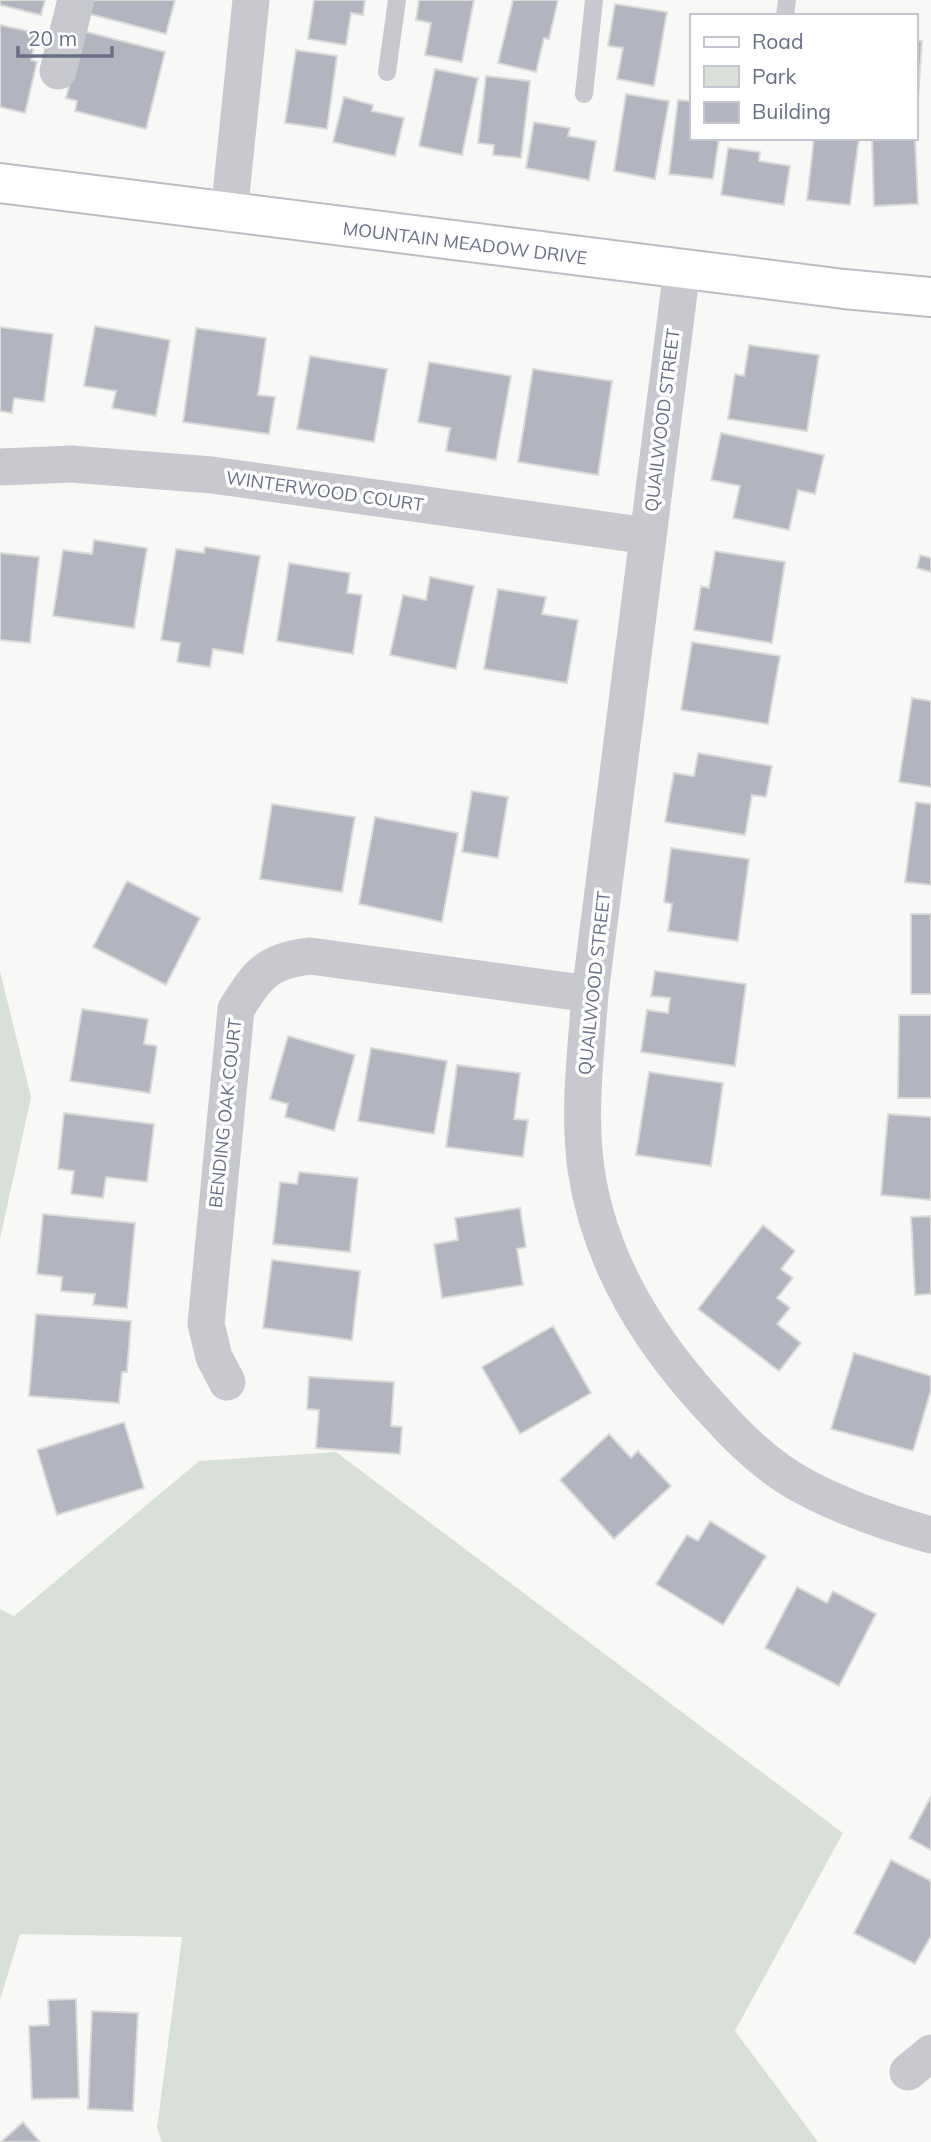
<svg xmlns="http://www.w3.org/2000/svg" width="931" height="2142" viewBox="0 0 931 2142" font-family="Mulish,sans-serif">
	<rect width="100%" height="100%" fill="#f8f9f7"/>
	<path fill="#d8e0d8" d="M0,971L31,1097L0,1239Z
		M336,1452L843,1833L735,2031L818,2142H162L157,2128L182,1937L20,1934L0,2000V1609L14,1616L199,1461Z"/>
	<path fill="#b2b5bf" stroke="#dadbd9" stroke-width="2" d="M0,0H45L41,15L0,5Z
		M89,0H175L166,34L86,13Z
		M314,0H365L363,15L351,13L346,45L308,39Z
		M419,0H474L462,62L425,55L431,23L416,20Z
		M513,0H558L549,39L544,38L536,72L498,63Z
		M615,4L667,12L654,86L617,79L623,48L608,46Z
		M0,25L37,33L31,60L37,62L25,113L0,107Z
		M83,31L165,52L146,129L75,111L77,101L66,98Z
		M915,41H922L917,115H915Z
		M296,50L337,56L327,129L285,123Z
		M435,69L478,78L462,155L419,146Z
		M486,76L530,81L521,158L493,155L494,145L478,143Z
		M626,94L669,101L655,179L614,171Z
		M344,97L373,105L372,111L404,118L395,156L333,142Z
		M678,100L691,101V138H719L713,179L669,174Z
		M534,122L570,128L568,136L596,141L589,180L526,168Z
		M814,138H859L850,205L807,200Z
		M872,138H915L918,204L874,206Z
		M728,148L760,152L759,161L790,166L784,205L721,195Z
		M95,326L170,340L156,416L112,408L116,391L84,386Z
		M0,327L53,334L44,402L14,398L12,413L0,411Z
		M196,328L266,338L258,395L275,397L269,434L183,422Z
		M749,345L819,355L807,431L728,419L735,374L744,376Z
		M310,356L387,369L374,442L297,429Z
		M429,362L511,376L496,460L446,451L450,428L418,422Z
		M533,369L612,381L598,475L518,462Z
		M721,433L824,455L815,494L798,490L789,530L733,518L740,486L711,480Z
		M94,540L147,548L134,628L53,616L63,550L92,554Z
		M205,547L260,556L243,654L213,649L210,667L177,662L180,643L161,640L176,549L204,553Z
		M715,551L785,562L772,643L694,630L701,586L709,588Z
		M0,553L39,557L30,643L0,640Z
		M920,555L931,558V572L917,568Z
		M289,563L350,573L347,593L362,595L353,654L277,641Z
		M430,577L474,586L456,669L390,655L403,595L426,600Z
		M498,589L546,597L542,614L578,620L567,683L484,669Z
		M692,642L780,656L768,724L681,710Z
		M912,698L931,701V787L899,782Z
		M698,753L772,766L766,797L752,795L745,835L665,822L674,773L694,776Z
		M472,791L508,797L498,858L462,852Z
		M916,802L931,804V885L905,882Z
		M272,804L355,817L342,892L260,879Z
		M375,817L458,833L442,922L359,904Z
		M671,848L749,859L738,941L668,931L672,904L664,902Z
		M127,881L200,918L166,985L93,947Z
		M911,914H931V994H911Z
		M655,971L746,984L735,1066L641,1052L647,1010L668,1013L670,998L651,996Z
		M82,1009L148,1019L144,1044L157,1046L150,1093L70,1081Z
		M899,1015H931V1098H898Z
		M288,1036L355,1055L334,1131L285,1117L288,1104L270,1099Z
		M371,1048L447,1061L434,1134L358,1121Z
		M457,1065L520,1073L514,1119L528,1120L523,1157L446,1147Z
		M649,1072L723,1083L711,1166L636,1155Z
		M64,1113L154,1124L147,1182L106,1177L103,1198L71,1194L74,1171L58,1169Z
		M888,1114L931,1117V1200L881,1195Z
		M299,1172L358,1178L350,1252L273,1244L280,1182L297,1184Z
		M520,1208L526,1247L517,1249L523,1285L442,1298L434,1244L458,1240L455,1218Z
		M43,1214L135,1223L127,1308L93,1305L95,1294L61,1291L62,1277L37,1274Z
		M931,1216V1294L915,1295L911,1217Z
		M763,1225L795,1251L781,1269L793,1278L777,1298L790,1308L777,1324L801,1343L779,1371L698,1309Z
		M272,1260L360,1271L352,1340L263,1328Z
		M36,1314L131,1321L127,1372H122L119,1403L29,1396Z
		M553,1326L591,1393L520,1434L482,1367Z
		M854,1353L931,1376V1390L913,1451L831,1429Z
		M309,1377L394,1382L391,1426L402,1427L400,1454L316,1448L319,1410L307,1409Z
		M124,1422L144,1488L57,1515L37,1450Z
		M609,1434L631,1458L638,1451L671,1486L614,1539L560,1480Z
		M710,1521L766,1556L723,1625L656,1584L687,1535L698,1541Z
		M797,1587L827,1603L833,1591L876,1614L839,1686L765,1648Z
		M931,1796V1850L909,1838Z
		M891,1860L931,1881V1936L915,1964L854,1933Z
		M76,1999L79,2098L32,2099L29,2026L49,2025L48,2000Z
		M92,2011L138,2013L133,2111L88,2109Z
		M23,2122L40,2142H1Z"/>
	<g fill="none" stroke-linecap="round" stroke-linejoin="round">
		<defs>
			<path id="secondary" d="M0,183L844,289L931,297"/>
		</defs>
		<use href="#secondary" stroke="#bcbdc4" stroke-width="42"/>
		<path stroke="#c7c9ce" stroke-width="18" d="M785,16L787,0
			M387,72L397,0
			M584,94L594,0"/>
		<path stroke="#c7c9ce" stroke-width="37" d="M58,71L76,0
			M229,214L251,0
			M682,269L590,994C586,1051 578,1112 586,1169C600,1265 652,1345 717,1414C742,1442 773,1471 807,1488C847,1509 888,1523 931,1535
			M0,467L71,464L212,475L648,536
			M227,1382L214,1357L206,1324L236,1009C258,974 267,961 310,956L590,994
			M908,2072L931,2053"/>
		<use href="#secondary" stroke="#fff" stroke-width="38"/>
	</g>
	<g text-anchor="middle" dominant-baseline="central" stroke-width="7" stroke-linejoin="round" paint-order="stroke">
		<g font-size="18" fill="#696f87" stroke="#fff">
			<text transform="translate(465 243) rotate(7)">MOUNTAIN MEADOW DRIVE</text>
			<text transform="translate(662 420) rotate(-83)">QUAILWOOD STREET</text>
			<text transform="translate(325 491) rotate(8)">WINTERWOOD COURT</text>
			<text transform="translate(594 983) rotate(-84)">QUAILWOOD STREET</text>
			<text transform="translate(225 1113) rotate(-84)">BENDING OAK COURT</text>
		</g>
	</g>
	<rect x="690" y="14" width="228" height="126" fill="#ffffff" stroke="#c3c5cf" stroke-width="2"/>
	<rect x="704" y="37" width="35" height="10" fill="#ffffff" stroke="#c3c5cf" stroke-width="2"/>
	<text x="752" y="49" font-size="21" fill="#696f87">Road</text>
	<rect x="704" y="66" width="35" height="21" fill="#d8e0d8" stroke="#c3c5cf" stroke-width="2"/>
	<text x="752" y="84" font-size="21" fill="#696f87">Park</text>
	<rect x="704" y="102" width="35" height="21" fill="#b2b5bf" stroke="#c3c5cf" stroke-width="2"/>
	<text x="752" y="119" font-size="21" fill="#696f87">Building</text>
	<path d="M18 46v10h94v-10" fill="none" stroke="#696f87" stroke-width="3.5"/>
	<text x="28" y="46" font-size="21" fill="#696f87" stroke="#ffffff" stroke-width="5" paint-order="stroke">20 m</text>
</svg>
